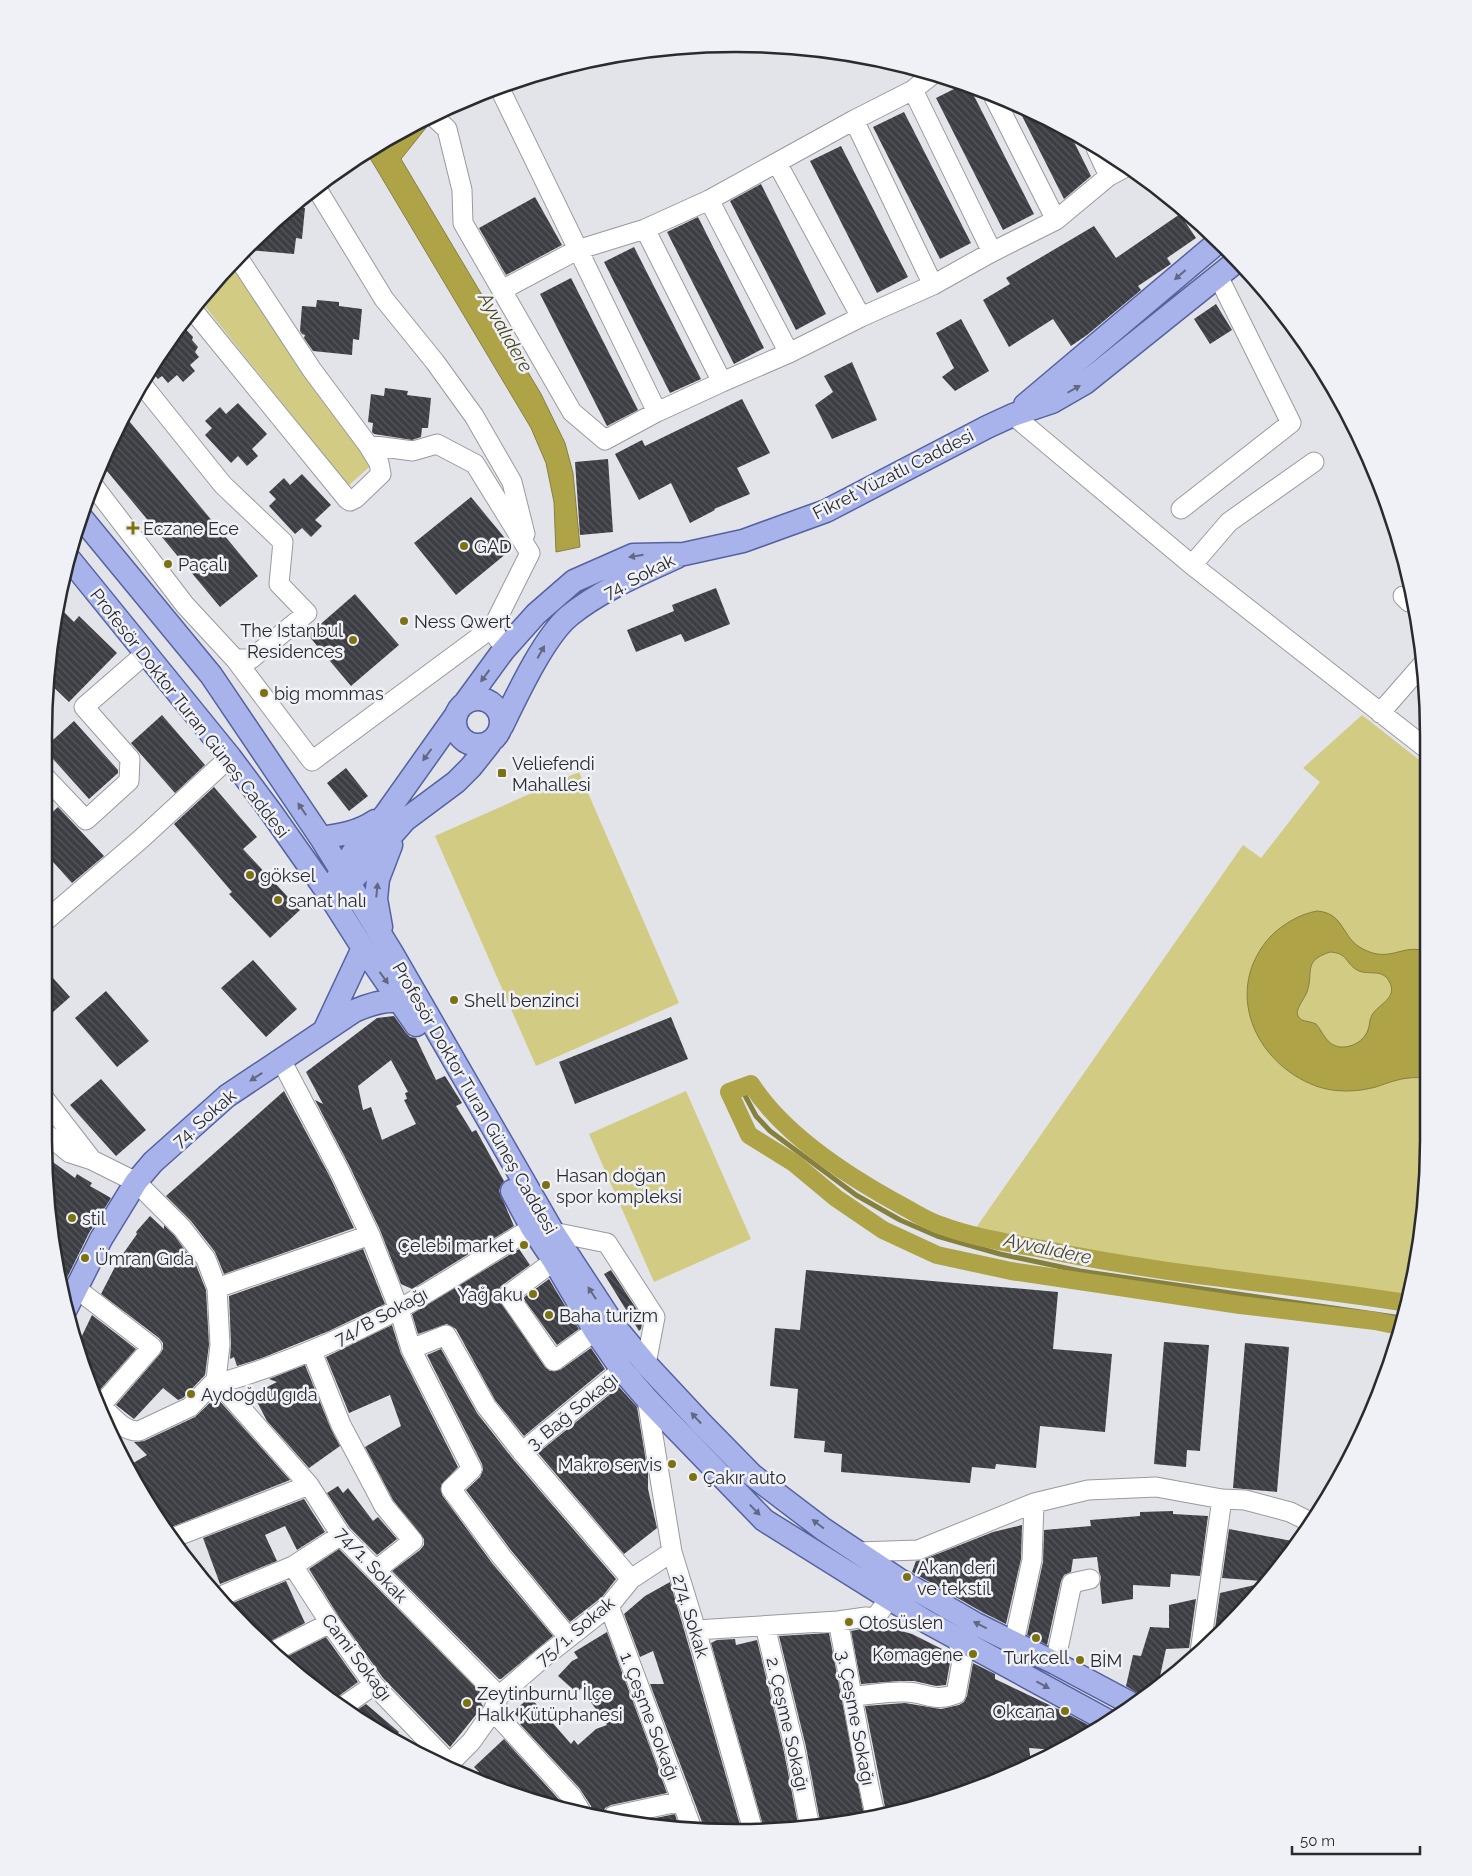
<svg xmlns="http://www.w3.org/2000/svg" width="1472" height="1876" viewBox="0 0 1472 1876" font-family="Raleway,sans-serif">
	<defs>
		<pattern id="building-back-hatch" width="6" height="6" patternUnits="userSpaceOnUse" patternTransform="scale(1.25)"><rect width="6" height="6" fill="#3d3e43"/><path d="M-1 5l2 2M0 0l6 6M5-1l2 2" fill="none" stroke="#57585c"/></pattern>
	</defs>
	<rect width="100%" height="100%" fill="#e2e4ea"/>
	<path fill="#d2cb83" d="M242,255L376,461L348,486L200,300Z
		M1362,715L1427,766L1428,1140L1415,1275L1407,1303L1112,1264L971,1235L1243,845L1261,858L1320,782L1303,768Z
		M579,772L679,1003L536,1066L435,836Z
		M686,1091L751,1239L654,1282L589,1134Z"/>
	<path fill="#aea447" stroke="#86803f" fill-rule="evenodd" d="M426,120L429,124L401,159L541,394L565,443L573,473L580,547L556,552L554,502L546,463L531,428L367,153L390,137Z
		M1317,911C1345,913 1341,938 1363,949C1391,964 1403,942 1428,952V1078C1422,1078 1415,1077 1409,1078C1398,1079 1387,1083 1376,1087C1357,1092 1335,1093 1316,1086C1254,1063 1222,989 1271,936C1283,924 1300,914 1317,911ZM1330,952C1348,953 1345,963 1357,970C1367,976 1382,968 1389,981C1399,998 1378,1004 1372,1015C1369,1020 1370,1025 1368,1030C1364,1041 1352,1048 1340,1047C1326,1045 1324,1033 1316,1024C1308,1020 1299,1023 1297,1013C1298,1006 1304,999 1307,992C1314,973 1302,961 1330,952Z"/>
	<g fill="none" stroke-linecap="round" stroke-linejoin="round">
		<path stroke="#86803f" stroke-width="5" d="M741,1088L756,1116L770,1131L856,1195L900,1220L937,1236L1000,1254L1080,1271L1402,1318"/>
		<path stroke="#aea447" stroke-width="18" d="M1399,1326L1375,1321L1240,1305L1011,1271L937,1255L883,1230L836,1198L794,1163L749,1135L729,1092L751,1084C784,1136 852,1179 906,1208C917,1214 928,1221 940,1225C974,1238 1011,1243 1047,1250C1166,1275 1287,1284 1407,1303"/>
	</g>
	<path fill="url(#building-back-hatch)" fill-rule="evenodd" d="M962,85L970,88L1034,214L1003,230L936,98Z
		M1017,106L1042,115L1069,132L1091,176L1064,199Z
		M904,112L971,243L940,259L873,127Z
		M841,146L908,277L877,293L810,161Z
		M761,184L826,314L796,330L730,201Z
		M535,197L562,245L506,275L479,228Z
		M292,207L305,208L302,239L296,238L294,254L248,250L279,216Z
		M1180,214L1196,238L1167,258L1171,264L1138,286L1141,290L1087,335L1071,346L1053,319L1009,347L983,300L1010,284L1006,278L1094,226L1116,258Z
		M698,217L764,348L734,364L667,232Z
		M634,247L701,379L670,393L604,262Z
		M571,278L638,410L607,426L540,294Z
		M317,300L339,302V306L362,309L359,340L353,339L352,355L313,351L304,338L305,335L302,334L300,331L302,306L316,307Z
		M1216,304L1232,330L1210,344L1194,319Z
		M961,319L989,371L955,391L942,377L954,368L936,333Z
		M181,324L193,337L192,340L198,347L195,352L199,357L190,365L195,371L183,382L177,375L168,383L162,376L158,379L150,370Z
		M852,362L877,420L832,439L815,405L833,392L824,376Z
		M385,388L408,391L407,395L431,398L428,428H422L421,437L412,440L374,434L372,432L373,423L368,422L371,394L384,396Z
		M742,399L770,453L737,468L750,494L714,509L715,510L690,523L671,483L639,500L615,454L642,440L645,446Z
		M238,403L267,434L252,449L258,456L247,466L238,456L231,463L205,435L212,428L205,421L220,407L226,414Z
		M125,416L258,576L220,607L102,465Z
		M608,459L613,532L580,535L575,462Z
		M302,474L331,505L315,520L322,526L311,537L302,528L295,534L269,506L276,499L269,492L284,478L290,485Z
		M471,497L513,548L456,595L414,543Z
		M716,588L730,624L685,642L681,634L636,652L627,630L674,611L672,605Z
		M355,594L399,645L351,686L308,635Z
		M61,609L74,622L79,616L117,653L69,702L47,681Z
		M162,715L205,765L175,793L131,743Z
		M74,721L118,770V773L89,799L45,750V747Z
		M346,768L368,796L349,811L327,783Z
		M214,787L257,837L243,849L300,910L270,938L229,894L232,892L174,824Z
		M58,807L104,856L72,883L45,853V819Z
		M253,960L297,1009L266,1037L221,988Z
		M44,968L70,997L44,1020Z
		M106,991L149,1041L117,1067L75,1018Z
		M394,1016L406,1033L410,1037L416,1038L436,1080L445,1076L462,1103L456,1106L472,1132L476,1130L504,1181L501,1185L499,1191L514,1226L412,1289L401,1284L380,1230L349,1165L315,1100L323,1104L306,1072L377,1018ZM391,1060L408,1092L405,1093L407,1099L404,1100L416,1124L382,1140L371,1107L363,1110L358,1086Z
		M671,1017L688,1059L575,1104L559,1062Z
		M101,1079L146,1130L116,1156L70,1105Z
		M284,1091L329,1175L354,1228L224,1274L215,1252L191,1221L166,1196Z
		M46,1157L75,1178L77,1174L92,1183L90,1186L111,1198L89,1233L63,1286Z
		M150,1216L164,1229V1225L174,1235L196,1265L206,1290L209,1345L205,1375L183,1398L178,1400L163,1388L134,1419L116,1405L160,1354L163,1349V1343L159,1338L101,1294L118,1261L137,1234L136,1232Z
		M363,1249L385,1304L329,1331L262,1358L237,1366L234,1357L230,1359L231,1344L229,1296Z
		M519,1249L530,1265L501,1286L498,1291L497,1297L545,1367L550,1371L560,1370L591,1348L605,1369L524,1436L495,1400L456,1329L447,1324L418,1334L412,1314Z
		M611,1270L643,1319L641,1329L639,1331L604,1274Z
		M806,1270L1058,1292L1053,1349L1112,1354L1105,1432L1040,1426L1036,1468L996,1464L995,1469L972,1467L970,1483L841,1472L842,1454L824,1452L825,1441L794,1438L798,1389L770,1386L775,1328L800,1330Z
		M549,1279L579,1329L557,1345L523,1298Z
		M92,1315L136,1349L98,1392L78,1344Z
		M392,1325L401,1354L458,1467L441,1485L442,1495L492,1563L553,1636L501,1679H499L392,1571L420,1550L424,1545V1539L393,1500L365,1447L401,1426L390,1395L349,1413L326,1357Z
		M1164,1342L1209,1345L1200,1451L1187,1450L1186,1467L1154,1464Z
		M1245,1343L1289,1347L1277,1492L1233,1488Z
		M441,1349L477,1413L513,1459L616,1579L602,1597L570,1622L510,1549L466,1490L480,1477L483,1470L482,1464L427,1355Z
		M305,1365L331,1429L340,1446L309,1468L267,1421L253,1394L277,1382L269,1379Z
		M619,1387L637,1407L648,1473V1489L657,1528L624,1554L538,1453Z
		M216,1397L290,1480L169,1528L137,1486L128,1466L147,1455L134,1442L144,1441L195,1417Z
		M338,1486L343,1493L348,1488L373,1521L378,1517L397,1539L377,1555L350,1528L327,1493Z
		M304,1499L325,1532L297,1550L285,1526L265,1535L277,1561L220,1584L203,1538Z
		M1173,1511V1514L1208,1516L1200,1576L1171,1574L1170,1587L1133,1585V1599L1102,1604L1100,1584L1101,1577L1099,1572L1097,1557L1073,1559L1071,1572L1064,1575L1061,1581L1047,1645L1027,1635L1043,1562L1044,1530L1091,1526L1090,1520L1140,1516V1512Z
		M1022,1525L1021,1559L1006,1624L982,1612L912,1572L916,1561L922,1560L993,1532Z
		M1229,1529L1292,1541L1290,1549L1262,1581L1222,1578Z
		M339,1549L486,1698L481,1703L483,1706L450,1747L383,1678L339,1617L309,1569Z
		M286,1581L305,1623L265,1644L247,1630L228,1605Z
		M670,1582L685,1633L742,1832L702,1828V1822L650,1684H664L653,1651L640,1657L624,1614L645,1596Z
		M1259,1584L1233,1614L1214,1636L1220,1593Z
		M1196,1599L1189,1648L1166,1649L1158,1685L1142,1696L1126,1686L1133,1655L1141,1656L1150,1627L1169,1628V1605Z
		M884,1626L912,1634L950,1653L951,1657L946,1685L936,1686L914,1681H899L861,1684L851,1631L866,1628L874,1629Z
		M607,1632L667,1793L611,1805L605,1808L602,1815L592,1813L591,1806L580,1789L520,1724L523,1722L513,1712L530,1697L571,1744L574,1740L578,1745L596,1729L607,1725L581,1688L577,1693L558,1676L572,1661L578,1658L574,1652Z
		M829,1633L864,1815L820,1821L806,1747L779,1636Z
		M326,1637L358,1682L336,1698L284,1658Z
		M735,1639L736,1645L757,1640L784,1752L798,1824L764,1829L711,1643L717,1640Z
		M973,1663L995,1674V1679L1062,1711L1096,1729L1082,1739L1057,1750L1029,1748L1031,1761L915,1809L886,1812L865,1706L905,1703L941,1709L959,1705L964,1702L967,1696Z
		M366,1704L399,1732L392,1740L354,1712Z
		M504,1739L563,1804L567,1810L557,1809L475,1775L479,1772L474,1767Z
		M675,1814L678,1825L646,1820Z"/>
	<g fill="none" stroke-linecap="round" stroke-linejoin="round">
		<defs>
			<path id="minor" d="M499,87L657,412
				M913,90L992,252
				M994,97L1056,220
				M434,117L447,129L462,190L463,223L572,412L605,440L657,412L722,382L789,353L861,317L933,285L992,252L1056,220L1109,176L1126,167
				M854,120L933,285
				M1096,148L1109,176
				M777,163L861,317
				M317,189L384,299L435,362L474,416L512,482L525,534
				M709,200L789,353
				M645,229L722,382
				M239,259L312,370L368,445L413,451L437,444L475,464L530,553L493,627L498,639
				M502,290L577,250L645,229L709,200L854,120L913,90L933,74
				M192,309L347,499L350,501L356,498L381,474L379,463L368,445
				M141,383L223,485L283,542L279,584L307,613L251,659H235
				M1013,415L1192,565L1427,749
				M93,485L185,605L235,659L312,761L493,627
				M1181,509L1291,423L1218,276
				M1192,565L1229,522L1314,462
				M1403,596L1409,602
				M1380,713L1422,665
				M45,777L86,820L129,781L130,759L84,707L145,654
				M44,922L141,839L230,757
				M281,1060L339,1170L370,1235L399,1309L411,1349L472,1469L451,1489L501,1556L568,1637
				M44,1098L92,1160L136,1182L182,1228L206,1259L217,1288L220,1345L216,1380L190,1407L139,1431C125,1432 115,1419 105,1410
				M44,1132L70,1153L92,1160
				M553,1232L607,1243L655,1317L646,1364
				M554,1261L508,1295L554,1361L595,1331
				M217,1288L370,1235
				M77,1289L152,1347L102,1404
				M411,1349L446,1335L486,1406L522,1452L631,1579
				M312,1352L341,1425L384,1506L413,1541L376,1570
				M216,1380L309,1485L341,1535L499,1696
				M220,1383C282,1365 341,1340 399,1309C444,1284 487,1255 532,1228
				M647,1399L672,1552L696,1630L753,1830
				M522,1452L622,1370
				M175,1537L309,1485
				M858,1552L918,1550L1034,1503L1088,1490L1156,1487L1222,1499L1245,1500L1290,1512L1312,1523
				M293,1566L330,1623L374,1685L449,1763
				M221,1596L293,1566L341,1535
				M609,1606L691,1826
				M838,1621C851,1685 860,1750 875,1814
				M765,1626L795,1750L809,1823
				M696,1630L838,1621L866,1617L875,1618L889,1599
				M1014,1642L1032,1560L1034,1503
				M274,1651L330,1623
				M1200,1652L1222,1499
				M1055,1663L1072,1583L1090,1579
				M853,1696C870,1695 888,1691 905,1692C926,1692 933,1703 956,1694L963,1656L956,1637
				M345,1705L374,1685
				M493,1711L572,1797L581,1812
				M449,1764L471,1742L493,1711L499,1696L544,1657L609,1606L631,1579L672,1552
				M613,1816L682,1801"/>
			<path id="major" d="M1025,405L1217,243
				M80,516L211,675L321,838L392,953L553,1232L616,1328L646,1364L702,1424L752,1475L823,1529L898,1579L976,1624L1055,1663L1132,1704
				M71,561L230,757L271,812L328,893L363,948L416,1025
				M455 722a23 23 0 1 1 46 0a23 23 0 1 1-46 0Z
				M465,703L503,651L536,614L574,581L633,555L684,554L743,541L826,511L987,427L1013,415L1052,402L1085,383L1237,261
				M502,726C517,695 544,637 569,616C599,591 642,573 677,557
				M321,838C341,835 359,832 375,821
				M335,882L354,851L385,815L456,715
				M336,890L349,884L405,820L456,782L471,767L490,743
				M381,927L376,899L378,879L391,845
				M325,1029L363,948
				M512,1191L532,1228L554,1261L595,1331L622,1370L647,1399L764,1520L927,1622L1108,1721
				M66,1309L101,1239L136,1182L153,1162L227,1096L354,1011C370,1004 395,996 412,1005"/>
		</defs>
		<use href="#minor" stroke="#999aa0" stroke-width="21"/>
		<use href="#major" stroke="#56629f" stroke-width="25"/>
		<use href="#minor" stroke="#fff" stroke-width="19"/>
		<use href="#major" stroke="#a7b3ea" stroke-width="22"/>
	</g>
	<defs><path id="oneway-solid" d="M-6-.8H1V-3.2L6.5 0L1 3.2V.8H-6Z" transform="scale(1.25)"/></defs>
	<g fill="#626882">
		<use href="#oneway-solid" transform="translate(1180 275) rotate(139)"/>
		<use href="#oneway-solid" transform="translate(1074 389) rotate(-30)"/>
		<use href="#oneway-solid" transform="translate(636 556) rotate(171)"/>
		<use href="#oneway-solid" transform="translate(541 652) rotate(-61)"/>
		<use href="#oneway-solid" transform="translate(485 676) rotate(126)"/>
		<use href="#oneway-solid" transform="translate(427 755) rotate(126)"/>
		<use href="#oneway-solid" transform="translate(302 809) rotate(-124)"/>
		<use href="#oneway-solid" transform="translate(377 890) rotate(-84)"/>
		<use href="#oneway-solid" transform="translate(384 978) rotate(54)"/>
		<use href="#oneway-solid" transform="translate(256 1077) rotate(147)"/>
		<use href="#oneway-solid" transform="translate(592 1293) rotate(-123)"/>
		<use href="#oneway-solid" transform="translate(696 1418) rotate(-133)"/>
		<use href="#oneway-solid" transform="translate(755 1510) rotate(46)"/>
		<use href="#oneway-solid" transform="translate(818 1524) rotate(-143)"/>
		<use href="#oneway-solid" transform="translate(980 1625) rotate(-153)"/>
		<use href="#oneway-solid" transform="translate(1043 1685) rotate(29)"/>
	</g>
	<g fill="#7c7214" stroke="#eff1f7" stroke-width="2">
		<path d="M130.5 520.5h5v5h5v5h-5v5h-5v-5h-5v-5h5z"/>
		<circle cx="464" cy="546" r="5"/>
		<circle cx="168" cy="564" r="5"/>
		<circle cx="404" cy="621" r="5"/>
		<circle cx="353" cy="640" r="5"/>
		<circle cx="264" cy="693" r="5"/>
		<rect x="497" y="768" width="10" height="10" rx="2.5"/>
		<circle cx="250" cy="875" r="5"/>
		<circle cx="278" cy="900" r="5"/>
		<circle cx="454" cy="1000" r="5"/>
		<circle cx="546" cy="1185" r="5"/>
		<circle cx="72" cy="1218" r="5"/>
		<circle cx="524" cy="1245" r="5"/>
		<circle cx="85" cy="1258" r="5"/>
		<circle cx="533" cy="1294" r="5"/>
		<circle cx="549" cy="1315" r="5"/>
		<circle cx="191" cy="1394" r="5"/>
		<circle cx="672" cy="1464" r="5"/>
		<circle cx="693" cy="1477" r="5"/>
		<circle cx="907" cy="1577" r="5"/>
		<circle cx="849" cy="1622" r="5"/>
		<circle cx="1036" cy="1638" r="5"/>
		<circle cx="973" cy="1654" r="5"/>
		<circle cx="1080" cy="1660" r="5"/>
		<circle cx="467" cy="1703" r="5"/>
		<circle cx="1065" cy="1711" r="5"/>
	</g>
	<g text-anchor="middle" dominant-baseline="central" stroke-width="5" stroke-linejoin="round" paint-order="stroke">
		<g font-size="18" fill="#2a2b2d" stroke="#eff1f7">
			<text transform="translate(893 474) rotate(-27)">Fikret Yüzatlı Caddesi</text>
			<text transform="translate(639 576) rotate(-27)">74. Sokak</text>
			<text transform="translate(190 713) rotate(52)">Profesör Doktor Turan Güneş Caddesi</text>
			<text transform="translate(475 1098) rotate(60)">Profesör Doktor Turan Güneş Caddesi</text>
			<text transform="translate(204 1118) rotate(-41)">74. Sokak</text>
			<text transform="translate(381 1316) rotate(-28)">74/B Sokağı</text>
			<text transform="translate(572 1411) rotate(-39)">3. Bağ Sokağı</text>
			<text transform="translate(372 1565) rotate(47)">74/1. Sokak</text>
			<text transform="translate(691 1616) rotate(73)">274. Sokak</text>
			<text transform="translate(575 1631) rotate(-40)">75/1. Sokak</text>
			<text transform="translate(357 1657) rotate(53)">Cami Sokağı</text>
			<text transform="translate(650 1716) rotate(69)">1. Çeşme Sokağı</text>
			<text transform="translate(856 1718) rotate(79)">3. Çeşme Sokağı</text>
			<text transform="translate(788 1724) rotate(77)">2. Çeşme Sokağı</text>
		</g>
		<g font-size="18" fill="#2a2b2d" stroke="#eff1f7" text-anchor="start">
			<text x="143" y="528">Eczane Ece</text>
			<text x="474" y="546">GAD</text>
			<text x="178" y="564">Paçalı</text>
			<text x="414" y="621">Ness Qwert</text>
			<text x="343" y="630" text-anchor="end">The Istanbul<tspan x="343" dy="21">Residences</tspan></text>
			<text x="274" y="693">big mommas</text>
			<text x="512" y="763">Veliefendi<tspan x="512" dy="21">Mahallesi</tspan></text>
			<text x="260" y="875">göksel</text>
			<text x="288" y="900">sanat halı</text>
			<text x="464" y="1000">Shell benzinci</text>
			<text x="556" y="1175">Hasan doğan<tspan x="556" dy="21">spor kompleksi</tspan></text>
			<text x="82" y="1218">stil</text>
			<text x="514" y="1245" text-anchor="end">Çelebi market</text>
			<text x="95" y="1258">Ümran Gıda</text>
			<text x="523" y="1294" text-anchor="end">Yağ aku</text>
			<text x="559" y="1315">Baha turizm</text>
			<text x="201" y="1394">Aydoğdu gıda</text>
			<text x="662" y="1464" text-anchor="end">Makro servis</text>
			<text x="703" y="1477">Çakır auto</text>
			<text x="917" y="1567">Akan deri<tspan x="917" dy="21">ve tekstil</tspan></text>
			<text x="859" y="1622">Otosüslen</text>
			<text x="963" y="1654" text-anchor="end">Komagene</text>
			<text x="1036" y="1657" text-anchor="middle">Turkcell</text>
			<text x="1090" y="1660">BİM</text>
			<text x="477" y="1693">Zeytinburnu İlçe<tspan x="477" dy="21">Halk Kütüphanesi</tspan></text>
			<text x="1055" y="1711" text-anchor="end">Okcana</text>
		</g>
		<g font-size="19" font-style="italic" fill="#4c4820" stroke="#eff1f7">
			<text transform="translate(506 332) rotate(60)">Ayvalıdere</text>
			<text transform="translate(1048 1248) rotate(12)">Ayvalıdere</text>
		</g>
	</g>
	<path d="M0 0H1472V1876H0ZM736 52H736A684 684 0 0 1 1420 736V1140A684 684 0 0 1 736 1824H736A684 684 0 0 1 52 1140V736A684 684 0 0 1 736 52Z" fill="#eff1f7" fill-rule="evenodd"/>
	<path fill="none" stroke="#2a2b2d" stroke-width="2.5" d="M736 52H736A684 684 0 0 1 1420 736V1140A684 684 0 0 1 736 1824H736A684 684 0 0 1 52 1140V736A684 684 0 0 1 736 52Z"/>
	<path d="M1292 1846v8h128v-8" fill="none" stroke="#2a2b2d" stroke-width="2.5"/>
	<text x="1300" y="1846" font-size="15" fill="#2a2b2d" stroke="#eff1f7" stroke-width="4" paint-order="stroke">50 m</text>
</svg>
